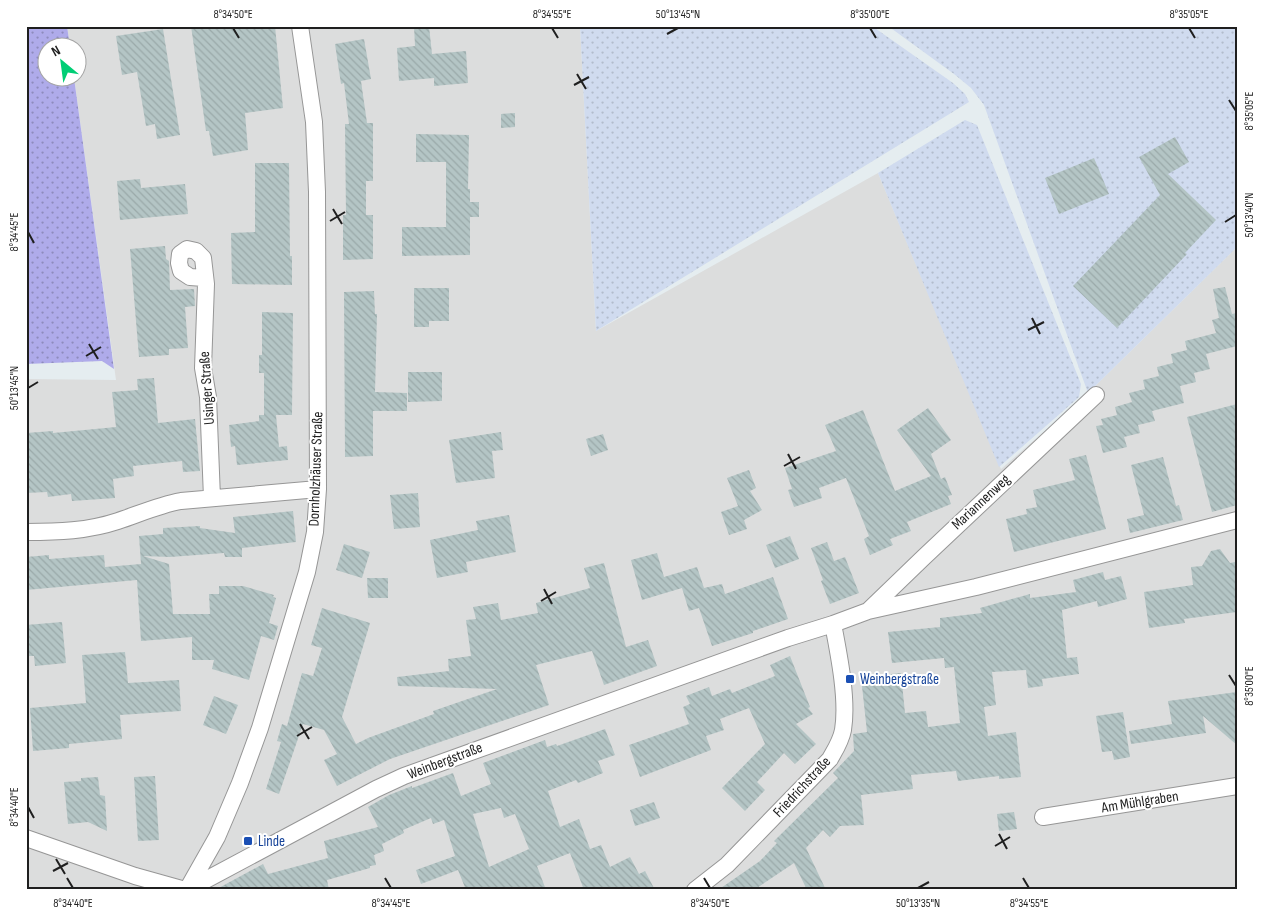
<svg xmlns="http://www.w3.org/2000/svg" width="1263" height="916" viewBox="0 0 1263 916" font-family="'Sofia Sans Condensed',sans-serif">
	<defs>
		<pattern id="farmland-dots" width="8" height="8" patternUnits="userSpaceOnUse" patternTransform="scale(1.25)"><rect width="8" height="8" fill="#d0dbef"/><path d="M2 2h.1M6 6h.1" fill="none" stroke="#b2bccc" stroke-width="1.8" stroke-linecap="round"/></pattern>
		<pattern id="grass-dots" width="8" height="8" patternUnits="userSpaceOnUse" patternTransform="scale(1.25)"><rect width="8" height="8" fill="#afabea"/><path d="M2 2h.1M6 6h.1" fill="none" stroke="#8e8bbd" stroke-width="1.8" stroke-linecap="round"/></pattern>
		<pattern id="building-back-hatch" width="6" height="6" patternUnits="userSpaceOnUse" patternTransform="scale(1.25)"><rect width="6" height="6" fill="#b4c5c5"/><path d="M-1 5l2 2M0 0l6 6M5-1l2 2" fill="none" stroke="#9aa9a9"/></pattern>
	</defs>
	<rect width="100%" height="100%" fill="#e5edf0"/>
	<path fill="#dcdddd" d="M67,26H580L596,331L878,173L1001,469L1088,393L1237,247V890H26V379L116,380L74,78H78V48L70,47Z"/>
	<path fill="url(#farmland-dots)" d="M580,26H872L953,83L965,94L969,102L596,331Z
		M888,26H1237V247L1088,393L984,105L971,88L954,74Z
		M965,120L977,125L1081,384L1079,397L999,467L878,173Z"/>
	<path fill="url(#grass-dots)" d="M26,26H67L70,47L48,48V78H74L114,369L102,361L26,364Z"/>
	<path fill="url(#building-back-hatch)" fill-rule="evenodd" d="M191,26H241V28L275,26L283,108L245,113L248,150L213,156L209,131H206Z
		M414,26H429L432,54L466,51L468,83L434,86V78L399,81L397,48L415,46Z
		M163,29L180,135L157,139L155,124L146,126L137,72L122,75L116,36Z
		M364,39L371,79L361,81L367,123H373V181H366V215H373V259L343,260V215H346L345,124H349L344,83L341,84L335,44Z
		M515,113V127L501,128V114Z
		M416,134L469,135L468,189H470V202H479V217H470V255L402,256V227H446V162H416Z
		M1175,137L1189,162L1168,174L1216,220L1185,253L1187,254L1117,328L1073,286L1160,195L1139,157Z
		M1094,158L1109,194L1059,214L1045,178Z
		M255,163H289L290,256H292V285L232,284L231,233L255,232Z
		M140,179L141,188L185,184L188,214L120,220L117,181Z
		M165,246L166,259L169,261L170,290L194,289L195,306L185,307L188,348L169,349V355L139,357L130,249Z
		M1225,287L1232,314L1237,313V346L1206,354L1210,369L1194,373L1196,382L1180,386L1184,403L1152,411L1155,421L1138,425L1140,433L1124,437L1127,447L1103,453L1096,426L1103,425L1101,419L1117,415L1115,407L1132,402L1129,393L1145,389L1143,380L1159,376L1157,367L1173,363L1171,354L1187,350L1185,341L1216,333L1212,320L1219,318L1213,289Z
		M414,288H449V321H429V327H414Z
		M374,291L375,314H377L375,392L407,393V411H373V456L345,457L344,292Z
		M262,312L293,313L292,415H267H276L279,447L287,446L288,460L237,465L235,446L231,447L229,425L259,421V415H264V373H259V355H262Z
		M408,372H442V401L408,402Z
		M154,378L158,423L195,419L200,471L183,472L182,461L133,466L134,476L113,479L115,498L72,501L71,494L48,497L47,492L26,493V433L53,431V433L116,427L112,392L138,390L137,379Z
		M1237,404V505L1212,512L1187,417Z
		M928,408L951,440L931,454L941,479L945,477L952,495L948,496L951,504L907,522L911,531L890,539L893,545L870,555L864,539L869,536L846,478L819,488L822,498L794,507L788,490L792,489L785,468L836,451L825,425L863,410L895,491L931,476L897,430Z
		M501,432L503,450L492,451L495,478L456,483L449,440Z
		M603,434L608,450L591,456L586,439Z
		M1086,455L1106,529L1014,552L1006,519L1027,514L1026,509L1037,507L1033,490L1075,480L1069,459Z
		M1163,457L1176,506L1179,505L1183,520L1130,533L1127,519L1144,515L1131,465Z
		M749,470L756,488L750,491L762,510L744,520L747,529L729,535L721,512L738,506L727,478Z
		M418,493L420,527L394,529L390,495Z
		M293,511L296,542L242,548V557H225L224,553L170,557L143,556L169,564L173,614H210L209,594H219V586H243L274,595L273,597L276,598L269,623L278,626L274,640L261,636L249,680L212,669L214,660H192V637L141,641L137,580L26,590V557L49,555V559L104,555L105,567L141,564L139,536L163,534V528L200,526V528L235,533L233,517Z
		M509,515L516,552L466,562L468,572L437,578L430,540L478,530L476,521Z
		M790,536L799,559L775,568L766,545Z
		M827,542L834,561L845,557L859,593L830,604L821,581L823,580L811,548Z
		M344,544L370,552L362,578L336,570Z
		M1220,549L1230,563L1235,562L1237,579V612L1184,619L1185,623L1149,628L1144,592L1193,585L1191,567L1202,566L1211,551Z
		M657,553L664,577L697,567L704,588L722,584L725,594L773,577L788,619L753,631V633L712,646L699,608L689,611L682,588L642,600L631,560Z
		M604,563L626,647L648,640L657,666L604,685L592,651L536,665L549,705L390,759L337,786L324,760L337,754L324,730L303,724L279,794L266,789L281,742L277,741L282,724L287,726L302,673L313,676L322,648L311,645L322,608L370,623L342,717L356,744L368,738L434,714L433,711L497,689L398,686L397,677L449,671L448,659L471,656L466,620L476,619L473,607L498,603L501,620L538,613L536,603L590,588L584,568Z
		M1103,572L1105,580L1121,576L1127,599L1098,607L1097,601L1062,610L1067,658L1077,657L1079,674L1042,679L1043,686L1028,688L1026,670L992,672L996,705L984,707L988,736L1016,732L1021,777L999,779V776L958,781L956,771L911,775L913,789L861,795L864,825L840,826L830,837L823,830L806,848L826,890H807L794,863L754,890H718L760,861L777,843L774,841L838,778L833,773L854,751L853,734L867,732L861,677L901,673L905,713L926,711L928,727L960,723L954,667L945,668L944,658L892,663L888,632L940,627V618L982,613L980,608L1030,594V598L1076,592L1073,580Z
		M367,578H388V598H368Z
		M62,622L66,663L35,666L34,656H26V625Z
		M125,652L128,683L179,680L181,711L120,715L122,739L69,744V748L33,751L30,708L86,703L82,655Z
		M790,656L810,707L808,708L813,714L796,724L816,744L795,764L784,753L757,782L765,790L745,811L722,788L765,744L749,708L720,719L724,730L706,736L711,750L640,777L629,745L689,724L683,707L690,704L686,696L709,687L712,696L730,689L732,693L775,676L770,665Z
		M1237,692V745L1203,716L1206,733L1131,744L1129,731L1172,724L1168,701Z
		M214,696L238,705L226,734L203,725Z
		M1123,712L1130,757L1114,760L1112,751L1102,752L1096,716Z
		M605,729L615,755L598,761L603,773L578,783L576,780L548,791L560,827L579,819L590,849L601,845L610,867L630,857L639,874L645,871L655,890H584L570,853L537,866L546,890H466L458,870L421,884L416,870L455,856L444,820L433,824L431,818L403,830L404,833L382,844L384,851L374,855L376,865L370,866V868L327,880L329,890H215L263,864L268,874L328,858L324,841L378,827L368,807L389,795L412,786V788L453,773L461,796L491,784L483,763L545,740L547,747L556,744L557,746ZM501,808L504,818L515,814L529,849L489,867L473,814Z
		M155,776L159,840L138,841L134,777Z
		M98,777L100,795L105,796L107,831L88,822L68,824L64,782L81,781V778Z
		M654,802L660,818L635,826L630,810Z
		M1014,812L1017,829L999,831L997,814Z"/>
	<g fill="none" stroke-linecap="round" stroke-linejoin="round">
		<defs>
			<path id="street" d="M204,278L190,277L181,271L179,263L180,254L187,249L196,251L203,258L206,284L203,368L208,397L212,498
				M26,532C58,532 88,531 118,521C139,514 159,505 181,501L318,489
				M868,611L924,557L1096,395
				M1043,817L1237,786
				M26,838L135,876L185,890
				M187,890L376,789L404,776L788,638L833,624L868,611L976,587L1237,520
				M187,890L217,837L240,783L260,728L307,572L315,532L318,489L317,192L314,122L300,26
				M695,890L727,865L830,759C835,750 841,741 843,730C848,700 839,655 833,624"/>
		</defs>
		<use href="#street" stroke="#969696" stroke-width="18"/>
		<use href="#street" stroke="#fff" stroke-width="16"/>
	</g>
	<path fill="none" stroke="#1f1f1f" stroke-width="2" d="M233,28L239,38M552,28L558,38M870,28L876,38M1189,28L1195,38M667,34L678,28M577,74L586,89M574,85L589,77M1229,100L1236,111M333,209L342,224M330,221L345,212M1225,222L1236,215M28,232L34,243M1032,318L1040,334M1028,330L1044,322M89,344L98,359M86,356L101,347M28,388L38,382M788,454L796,469M784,466L800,457M544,589L552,604M541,601L556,592M1229,675L1236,686M300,724L309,739M297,736L312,727M28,807L34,818M999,834L1007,849M995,846L1010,837M56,859L65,874M53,871L68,863M67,878L73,888M385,878L391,888M704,878L710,888M1023,878L1029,888M918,888L929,882"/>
	<g fill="#1a4fb4" stroke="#fff" stroke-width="2">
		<rect x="845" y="674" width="10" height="10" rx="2.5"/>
		<rect x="243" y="836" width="10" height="10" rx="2.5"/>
	</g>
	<g text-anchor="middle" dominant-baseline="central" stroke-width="4" stroke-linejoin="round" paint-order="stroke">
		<g font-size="15" fill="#1f1f1f" stroke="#fff">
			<text transform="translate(207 388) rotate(-94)">Usinger Straße</text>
			<text transform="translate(316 469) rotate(-88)">Dornholzhäuser Straße</text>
			<text transform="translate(981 502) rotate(-43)">Mariannenweg</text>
			<text transform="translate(445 761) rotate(-21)">Weinbergstraße</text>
			<text transform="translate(802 787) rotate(-47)">Friedrichstraße</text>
			<text transform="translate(1140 802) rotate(-9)">Am Mühlgraben</text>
		</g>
		<g font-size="15" fill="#164399" stroke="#fff" text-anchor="start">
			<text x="860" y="679">Weinbergstraße</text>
			<text x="258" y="841">Linde</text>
		</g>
	</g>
	<rect width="1263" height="916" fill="none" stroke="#ffffff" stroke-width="55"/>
	<g transform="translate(62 62) rotate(331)"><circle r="24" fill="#ffffff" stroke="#a5a5a5"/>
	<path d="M0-4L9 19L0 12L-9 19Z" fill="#00ce75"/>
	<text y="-8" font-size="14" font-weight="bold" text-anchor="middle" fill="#1f1f1f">N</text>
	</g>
	<rect x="28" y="28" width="1208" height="860" fill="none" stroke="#1f1f1f" stroke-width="2"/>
	<g font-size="12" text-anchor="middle" fill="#1f1f1f">
		<text x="233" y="18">8°34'50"E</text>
		<text x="552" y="18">8°34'55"E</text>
		<text x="678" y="18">50°13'45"N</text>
		<text x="870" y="18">8°35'00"E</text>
		<text x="1189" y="18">8°35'05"E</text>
		<text transform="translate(1249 111) rotate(-90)" y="4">8°35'05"E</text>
		<text transform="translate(1249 215) rotate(-90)" y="4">50°13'40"N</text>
		<text transform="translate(14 232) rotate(-90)" y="4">8°34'45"E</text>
		<text transform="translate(14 388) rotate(-90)" y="4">50°13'45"N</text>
		<text transform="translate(1249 686) rotate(-90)" y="4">8°35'00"E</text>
		<text transform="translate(14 807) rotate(-90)" y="4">8°34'40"E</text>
		<text x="73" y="907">8°34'40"E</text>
		<text x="391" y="907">8°34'45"E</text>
		<text x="710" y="907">8°34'50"E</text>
		<text x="918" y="907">50°13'35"N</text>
		<text x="1029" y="907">8°34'55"E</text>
	</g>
</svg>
